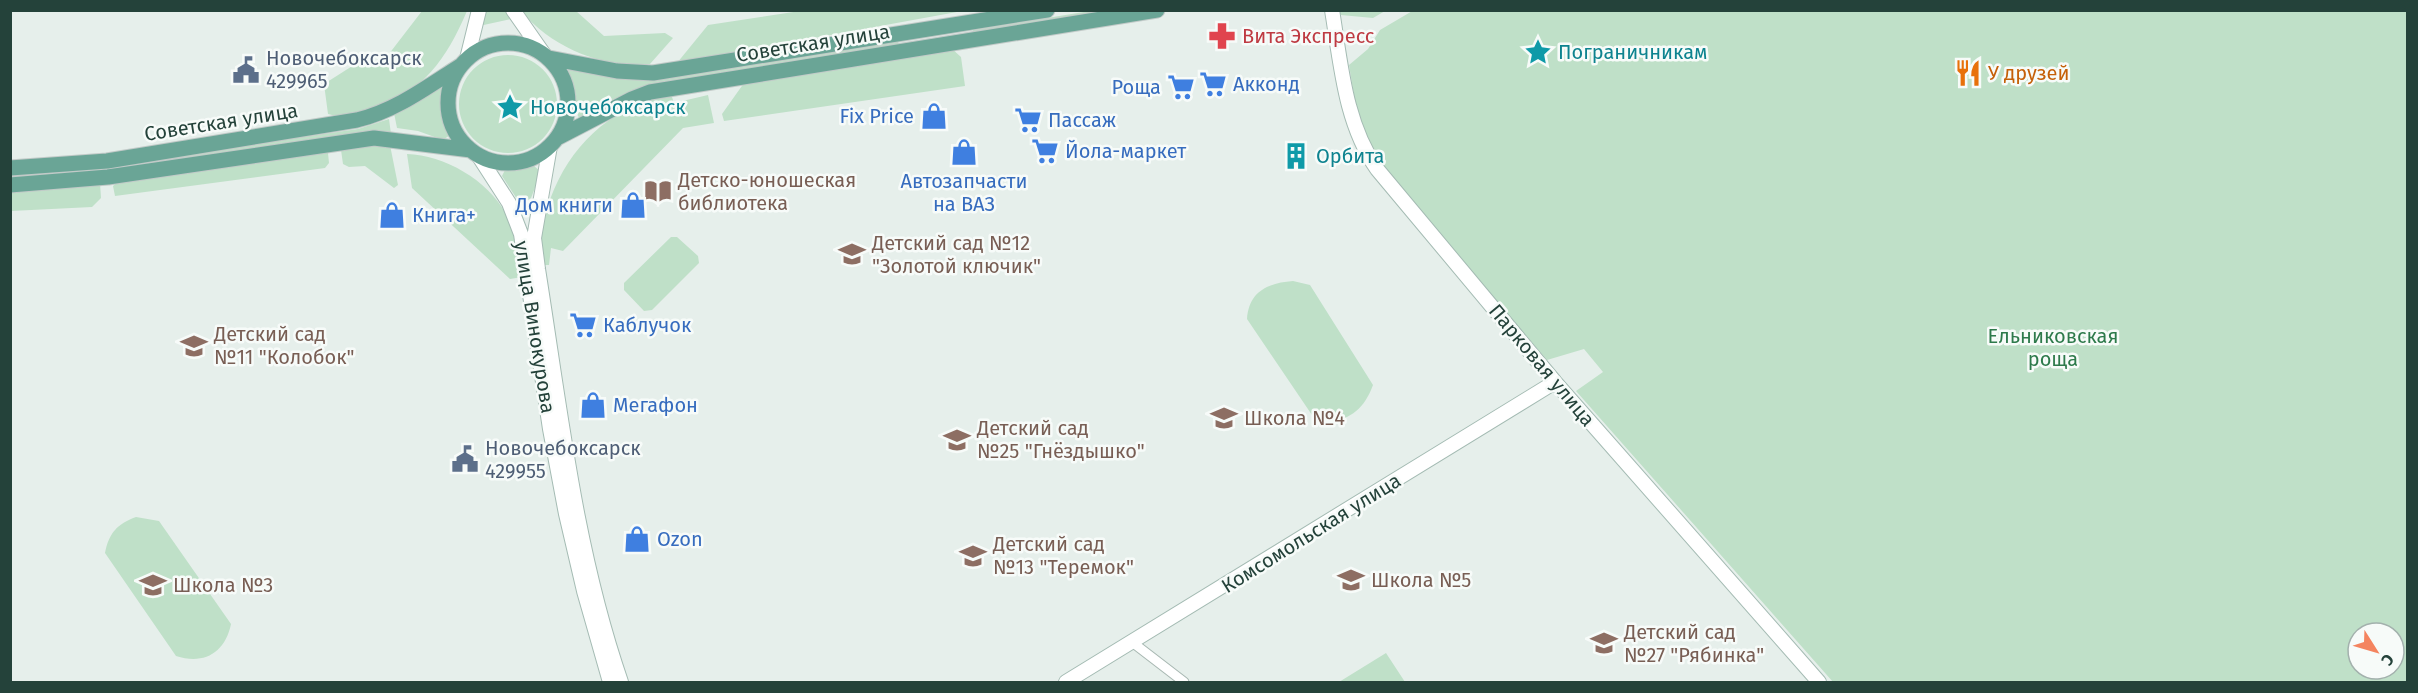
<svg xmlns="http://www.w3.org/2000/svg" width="2418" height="693" viewBox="0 0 2418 693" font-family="'Fira Sans',sans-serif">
	<rect width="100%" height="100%" fill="#e6efeb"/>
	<path fill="#bfe0c8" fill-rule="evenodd" d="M1414,10L2407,11V682H1833L1576,391L1603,372L1584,349L1547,360L1377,163L1358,119L1349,65L1368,49L1380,30ZM2358,633H2394V669H2358Z
		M422,11H467C446,60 424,91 372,110C351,117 351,120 328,114L324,84L357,63H382Z
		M482,11H505L511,19L479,26Z
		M521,11H576L604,36L665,33L673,38L650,64C601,68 553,48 521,11Z
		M800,11H957V12L677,63L708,25Z
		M1090,11H1123L974,35L973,30Z
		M1338,11H1385L1373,18L1341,15Z
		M898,41L899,46L636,90L605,103L585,117L579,118C573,106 573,86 568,72L571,68L591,72Z
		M951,48L961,57L965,86L724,121L722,114L744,83Z
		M459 104a49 49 0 1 1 98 0a49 49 0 1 1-98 0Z
		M438,85L445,92C441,108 442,120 450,135L443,140L418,131L397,128L394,113Z
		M671,94L674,103L708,95L714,123L683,128L563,251L551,248L549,265H541C537,211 563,153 608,121C626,108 650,100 671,94Z
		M389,119L391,134L115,171V164L358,129Z
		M347,144L390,145L398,185L394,188L365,166L349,167L343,164L341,150Z
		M322,149L328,153L329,163L325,168L115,196L113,186L121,179Z
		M407,154C444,155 488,180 506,214C516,232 518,257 522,277L510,279L412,188Z
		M533,165L541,172L531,198L523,203L517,199L502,176L506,168Z
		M100,183L101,198L92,207L11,211V189Z
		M671,237H677L698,256L699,263L652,310L644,311L624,290V283Z
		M1293,281L1310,285L1373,385C1363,413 1343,426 1314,418L1247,319C1249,291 1268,283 1293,281Z
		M136,517L159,521L231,624C225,653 204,665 176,656L105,553C109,533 117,524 136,517Z
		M1386,653L1405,682H1339Z"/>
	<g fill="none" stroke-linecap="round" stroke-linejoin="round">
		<defs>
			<path id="street" d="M1132,642L1184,682"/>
			<path id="secondary" d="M513,10L543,53
				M1332,10C1341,65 1345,123 1377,169L1555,382L1819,682
				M467,59L479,10
				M550,146L534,238L538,269C560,407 575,549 621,682
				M478,155L509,203L521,234L550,429L566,514L584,591L610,682
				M1066,682L1555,382"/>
			<path id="primary" d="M448 103a60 60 0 1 1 120 0a60 60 0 1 1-120 0Z
				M549,58L617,71L653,73L1047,10
				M557,138L632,99L650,92L1157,10
				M10,168L107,161L357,120C395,111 427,87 460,66
				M10,185L108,177L374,138L471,150"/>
		</defs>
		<use href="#street" stroke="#a8b8b2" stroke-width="11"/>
		<use href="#secondary" stroke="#a4bbb3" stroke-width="16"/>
		<use href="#primary" stroke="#c2cac8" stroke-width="17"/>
		<use href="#street" stroke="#fff" stroke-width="9"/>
		<use href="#secondary" stroke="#fff" stroke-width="14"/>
		<use href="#primary" stroke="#6aa596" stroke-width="15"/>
	</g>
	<defs>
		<symbol id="pharmacy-bare" viewBox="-9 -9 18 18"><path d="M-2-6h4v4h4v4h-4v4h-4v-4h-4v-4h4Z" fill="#e0444e" stroke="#f7fbf9" stroke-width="2.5" paint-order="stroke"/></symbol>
		<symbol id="sight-bare" viewBox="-9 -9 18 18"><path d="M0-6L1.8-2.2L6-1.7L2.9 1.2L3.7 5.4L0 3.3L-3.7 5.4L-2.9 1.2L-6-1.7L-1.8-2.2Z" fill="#0f9aa8" stroke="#f7fbf9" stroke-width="2.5" paint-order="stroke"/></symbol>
		<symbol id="civic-bare" viewBox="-9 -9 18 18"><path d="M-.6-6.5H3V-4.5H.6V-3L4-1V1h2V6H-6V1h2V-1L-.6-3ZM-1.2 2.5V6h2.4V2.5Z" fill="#5c6f8a" stroke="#f7fbf9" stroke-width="2.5" paint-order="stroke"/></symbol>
		<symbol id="restaurant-bare" viewBox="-9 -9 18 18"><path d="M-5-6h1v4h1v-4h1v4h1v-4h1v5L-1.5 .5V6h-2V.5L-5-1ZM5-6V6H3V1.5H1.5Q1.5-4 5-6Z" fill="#e8710a" stroke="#f7fbf9" stroke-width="2.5" paint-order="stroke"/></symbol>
		<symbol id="supermarket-bare" viewBox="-9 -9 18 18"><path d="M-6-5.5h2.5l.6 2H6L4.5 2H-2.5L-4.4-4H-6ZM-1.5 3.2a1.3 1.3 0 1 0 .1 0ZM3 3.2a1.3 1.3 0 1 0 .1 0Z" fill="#3f7fe0" stroke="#f7fbf9" stroke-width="2.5" paint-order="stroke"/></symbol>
		<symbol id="shop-bare" viewBox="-9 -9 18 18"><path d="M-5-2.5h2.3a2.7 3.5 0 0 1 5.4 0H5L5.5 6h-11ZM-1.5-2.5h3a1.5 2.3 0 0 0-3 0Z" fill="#3f7fe0" stroke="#f7fbf9" stroke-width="2.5" paint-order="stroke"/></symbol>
		<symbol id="building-bare" viewBox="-9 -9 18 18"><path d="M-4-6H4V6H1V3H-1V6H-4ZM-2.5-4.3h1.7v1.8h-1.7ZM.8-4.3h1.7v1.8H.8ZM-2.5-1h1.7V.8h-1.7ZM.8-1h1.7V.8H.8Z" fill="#0f9aa8" stroke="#f7fbf9" stroke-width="2.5" paint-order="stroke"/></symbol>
		<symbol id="library-bare" viewBox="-9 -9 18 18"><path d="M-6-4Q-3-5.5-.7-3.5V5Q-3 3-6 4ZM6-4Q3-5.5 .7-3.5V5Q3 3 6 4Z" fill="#8d6e63" stroke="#f7fbf9" stroke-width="2.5" paint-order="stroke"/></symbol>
		<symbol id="school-bare" viewBox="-9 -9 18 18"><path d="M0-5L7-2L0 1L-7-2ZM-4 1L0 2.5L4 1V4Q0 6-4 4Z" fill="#8d6e63" stroke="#f7fbf9" stroke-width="2.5" paint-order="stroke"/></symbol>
	</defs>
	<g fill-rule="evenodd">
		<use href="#pharmacy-bare" x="1203" y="17" width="38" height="38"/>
		<use href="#sight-bare" x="1519" y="33" width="38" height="38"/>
		<use href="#civic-bare" x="227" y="51" width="38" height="38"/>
		<use href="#restaurant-bare" x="1949" y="54" width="38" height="38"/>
		<use href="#supermarket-bare" x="1194" y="65" width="38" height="38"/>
		<use href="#supermarket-bare" x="1162" y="68" width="38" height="38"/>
		<use href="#sight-bare" x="491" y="88" width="38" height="38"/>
		<use href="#shop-bare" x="915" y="97" width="38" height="38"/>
		<use href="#supermarket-bare" x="1009" y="101" width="38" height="38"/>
		<use href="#supermarket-bare" x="1026" y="132" width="38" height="38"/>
		<use href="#shop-bare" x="945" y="133" width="38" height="38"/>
		<use href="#building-bare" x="1277" y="137" width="38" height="38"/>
		<use href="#library-bare" x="639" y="172" width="38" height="38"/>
		<use href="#shop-bare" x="614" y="186" width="38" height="38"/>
		<use href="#shop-bare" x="373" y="196" width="38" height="38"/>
		<use href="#school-bare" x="833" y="235" width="38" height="38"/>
		<use href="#supermarket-bare" x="564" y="306" width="38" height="38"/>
		<use href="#school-bare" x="175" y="327" width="38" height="38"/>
		<use href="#shop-bare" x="574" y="386" width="38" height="38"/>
		<use href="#school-bare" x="1205" y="399" width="38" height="38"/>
		<use href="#school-bare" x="938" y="421" width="38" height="38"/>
		<use href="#civic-bare" x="446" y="440" width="38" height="38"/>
		<use href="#shop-bare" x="618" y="520" width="38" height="38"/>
		<use href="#school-bare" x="954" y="537" width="38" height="38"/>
		<use href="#school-bare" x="1332" y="561" width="38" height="38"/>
		<use href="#school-bare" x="134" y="566" width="38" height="38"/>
		<use href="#school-bare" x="1585" y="624" width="38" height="38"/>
	</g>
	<g text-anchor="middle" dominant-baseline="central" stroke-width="5" stroke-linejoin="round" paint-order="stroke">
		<g font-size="20" fill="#be3a42" stroke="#f7fbf9" text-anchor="start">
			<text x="1242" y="36">Вита Экспресс</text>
		</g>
		<g font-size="20" fill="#24423a" stroke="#f7fbf9">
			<text transform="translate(813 43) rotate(-9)">Советская улица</text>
			<text transform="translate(221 122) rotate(-9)">Советская улица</text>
			<text transform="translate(535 327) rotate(81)">улица Винокурова</text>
			<text transform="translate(1542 365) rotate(50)">Парковая улица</text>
			<text transform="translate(1311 533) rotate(-32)">Комсомольская улица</text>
		</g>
		<g font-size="20" fill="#0d838f" stroke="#f7fbf9" text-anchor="start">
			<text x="1558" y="52">Пограничникам</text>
			<text x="530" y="107">Новочебоксарск</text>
			<text x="1316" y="156">Орбита</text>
		</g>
		<g font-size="20" fill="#4e5e75" stroke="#f7fbf9" text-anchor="start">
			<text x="266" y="58">Новочебоксарск<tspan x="266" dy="23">429965</tspan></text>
			<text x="485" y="448">Новочебоксарск<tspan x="485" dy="23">429955</tspan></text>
		</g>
		<g font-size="20" fill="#c56008" stroke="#f7fbf9" text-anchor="start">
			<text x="1988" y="73">У друзей</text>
		</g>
		<g font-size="20" fill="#366cbe" stroke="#f7fbf9" text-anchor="start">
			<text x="1233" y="84">Акконд</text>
			<text x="1161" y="87" text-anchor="end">Роща</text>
			<text x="914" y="116" text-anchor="end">Fix Price</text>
			<text x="1048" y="120">Пассаж</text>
			<text x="1065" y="151">Йола-маркет</text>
			<text x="964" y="181" text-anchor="middle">Автозапчасти<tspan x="964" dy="23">на ВАЗ</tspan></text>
			<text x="613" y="205" text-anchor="end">Дом книги</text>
			<text x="412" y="215">Книга+</text>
			<text x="603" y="325">Каблучок</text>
			<text x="613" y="405">Мегафон</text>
			<text x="657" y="539">Ozon</text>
		</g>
		<g font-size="20" fill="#785e54" stroke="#f7fbf9" text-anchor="start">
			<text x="678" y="180">Детско-юношеская<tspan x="678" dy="23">библиотека</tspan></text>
			<text x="872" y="243">Детский сад №12<tspan x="872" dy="23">"Золотой ключик"</tspan></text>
			<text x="214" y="334">Детский сад<tspan x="214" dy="23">№11 "Колобок"</tspan></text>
			<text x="1244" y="418">Школа №4</text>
			<text x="977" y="428">Детский сад<tspan x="977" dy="23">№25 "Гнёздышко"</tspan></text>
			<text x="993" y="544">Детский сад<tspan x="993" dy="23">№13 "Теремок"</tspan></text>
			<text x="1371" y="580">Школа №5</text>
			<text x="173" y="585">Школа №3</text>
			<text x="1624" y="632">Детский сад<tspan x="1624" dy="23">№27 "Рябинка"</tspan></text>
		</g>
		<g font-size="20" fill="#2d7a4b" stroke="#f7fbf9">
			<text x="2053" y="336">Ельниковская<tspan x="2053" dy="23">роща</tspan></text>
		</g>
	</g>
	<rect width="2418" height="693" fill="none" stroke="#24423a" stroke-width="24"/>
	<g transform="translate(2376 651) rotate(127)"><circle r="28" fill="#f7fbf9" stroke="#a3b1ad" stroke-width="1.5"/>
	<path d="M0-4.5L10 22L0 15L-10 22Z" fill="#f4845f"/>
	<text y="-9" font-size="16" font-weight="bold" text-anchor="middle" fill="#24423a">С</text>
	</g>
</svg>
